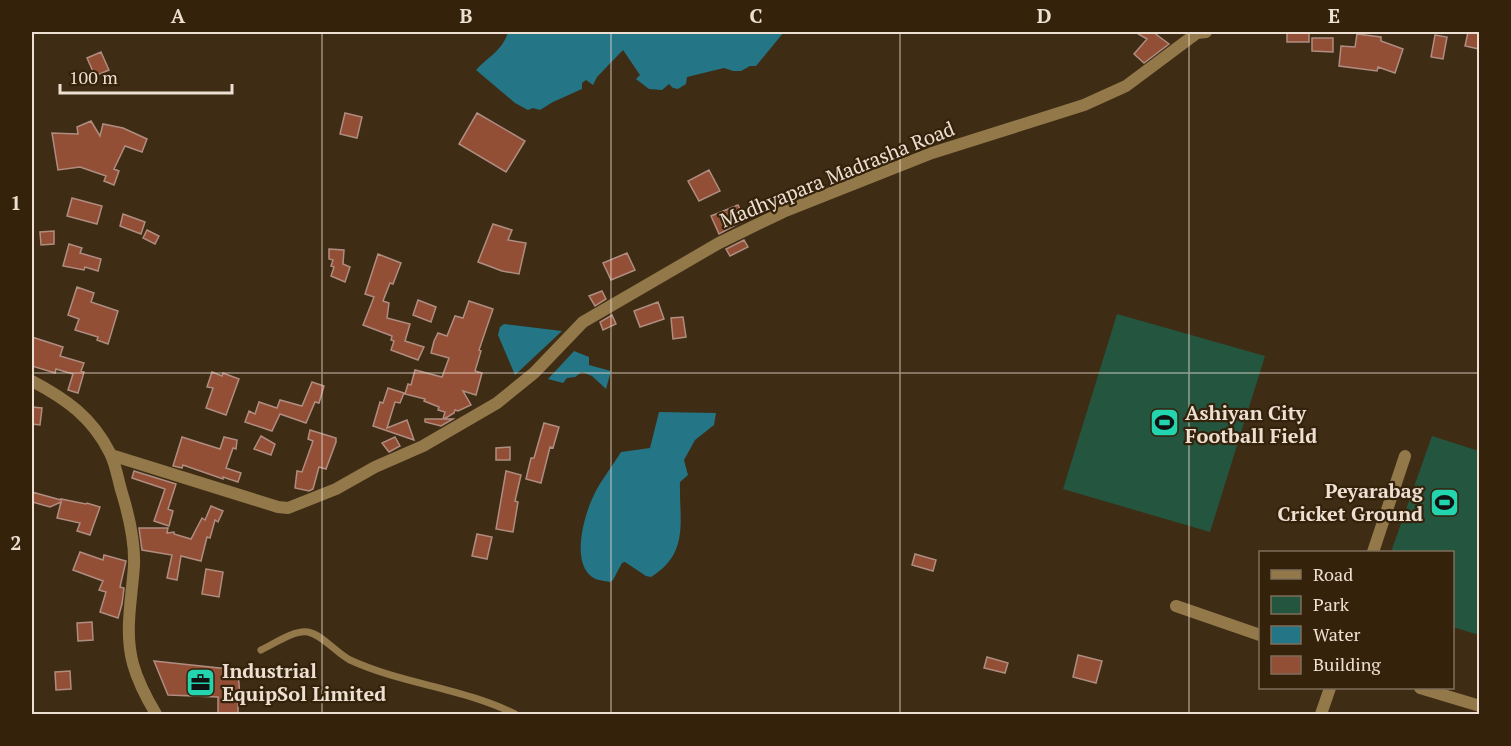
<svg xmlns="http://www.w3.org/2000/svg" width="1511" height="746" viewBox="0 0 1511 746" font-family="'PT Serif',serif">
	<rect width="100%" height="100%" fill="#3e2c15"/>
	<path fill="#24563f" d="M1117,314L1265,356L1210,532L1063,489Z
		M1432,436L1479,451V635L1453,627L1452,552H1391Z"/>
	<path fill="#247585" d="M508,32H784L756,66H750L741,71H733L724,68L687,77L686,84L678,89L673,88L669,84L662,90L649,89L636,79L640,75L623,50L597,77L593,85L586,80L582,83V89L553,102L540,110L533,108L528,110L515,103L476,70C488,57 503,50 508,32Z
		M504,324L562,331L515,375L498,335L500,327Z
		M574,351L589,357V365L611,371L606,389L592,376L582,372L575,377L567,378L563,383L548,379Z
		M659,412L716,413L714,425L695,440L684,460L688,475L680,482C679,521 690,553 651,577L646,576L625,562L622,563L613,580L610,582C604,581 596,580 592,577C571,562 584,516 593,497C600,481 612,467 621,452L650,448Z"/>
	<path fill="#934f36" stroke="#af8d81" stroke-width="1.5" d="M1135,32H1153L1169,44L1144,63L1134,54L1147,39Z
		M1287,32H1309V42H1287Z
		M1468,32H1479V49L1465,46Z
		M1357,34L1381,37V41L1403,49L1395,73L1378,67L1377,71L1339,66L1341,46L1355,47Z
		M1435,35L1447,37L1443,59L1431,57Z
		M1312,38H1333V52L1312,51Z
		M101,52L109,70L95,76L87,58Z
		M345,113L362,117L357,138L340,134Z
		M477,113L525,141L506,172L459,144Z
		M91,121L100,136L103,124L123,128L147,139L142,152L125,146L114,169L119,171L114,185L104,181L106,176L80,167L58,170L52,133L78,134L77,127Z
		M709,170L720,191L699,201L688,181Z
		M72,198L102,206L97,224L67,216Z
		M738,205L745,220L719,234L711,216Z
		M123,214L145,222L141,234L120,226Z
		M493,224L512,230L508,240L526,243L519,274L502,271L478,262Z
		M147,230L159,236L155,244L143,238Z
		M54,231V244L41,245L40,232Z
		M744,240L748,247L730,256L726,249Z
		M69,244L82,248L80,253L101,259L98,271L85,267L84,270L63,266Z
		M329,249L344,250L343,264L350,267L345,282L331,276L334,267L331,266L333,260L329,259Z
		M627,253L635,270L611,280L603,263Z
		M378,254L401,263L393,284L390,283L383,301L389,303L387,318L410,324L405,341L424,347L418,360L391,350L394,341L391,340L392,336L363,325L374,297L365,294Z
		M77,287L94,293L91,302L118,311L108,344L97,340L98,337L75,330L79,319L68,315Z
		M602,291L606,299L595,306L589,296Z
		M418,300L436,307L431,322L413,315Z
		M469,301L493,309L479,350L481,351L475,371L482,373L476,395L463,391L471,405L458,411L455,410L454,413L444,419H453L441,426L425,422V419H443L445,412L438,410L439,407L424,401L425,399L405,394L408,384L411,385L415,370L442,377L449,358L431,353L434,341L438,333L447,336L455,316L463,318Z
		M658,302L664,319L640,327L634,311Z
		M612,315L616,324L603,330L600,322Z
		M683,317L686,337L673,339L671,318Z
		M32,337L63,347L60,356L84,363L81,371L84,372L78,393L68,390L73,374L56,369L55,373L32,366Z
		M212,372L222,376L223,373L239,379L226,415L206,408L213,388L207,387Z
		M312,382L324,386L319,403L315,402L306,423L280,414L272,431L245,422L249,411L255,414L259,402L277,408L280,400L302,406Z
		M388,388L404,393L400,403L395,402L387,428L407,420L414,440L373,426L380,402L383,403Z
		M32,407L42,408L40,425L32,424Z
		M544,423L559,427L553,448L550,447L541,483L526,479L531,458H534Z
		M310,430L336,438V442L326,469L319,467L313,489L309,491L295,488L297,471L302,472L313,441L308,439Z
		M261,436L275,444L271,455L254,449Z
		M182,437L220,449L224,437L237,440L236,449L233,448L226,468L241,473L238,482L223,477V479L183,465L182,468L173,466Z
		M395,437L400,446L389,452L382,443Z
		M510,447V460H496V448Z
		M134,471L176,484L168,509L173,511L169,526L154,521L165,489L132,478Z
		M506,471L521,475L515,501L518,502L513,532L496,529Z
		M32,492L61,500V499L86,504L87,503L100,507L90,535L77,531L80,523L57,518L61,502L50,507L32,502Z
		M211,506L223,511L218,522L215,520L210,538L207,537L201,561L181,556L177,580L167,578L172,555L142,550L139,528H168L167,533L174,532V534L191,539L202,518L205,520Z
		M477,534L492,537L487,559L472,556Z
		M80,552L103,560L104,555L126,561L120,587L124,588L122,604L118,618L100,612L106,592L99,590L103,581L73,570Z
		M915,554L936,560L933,571L912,565Z
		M206,569L223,572L219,597L202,594Z
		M92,622L93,640L78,641L77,623Z
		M1078,655L1102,661L1096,683L1073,677Z
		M987,657L1008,663L1005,673L984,668Z
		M154,661L238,670L240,698H238V714H218V697L168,695Z
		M70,671L71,689L56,690L55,672Z"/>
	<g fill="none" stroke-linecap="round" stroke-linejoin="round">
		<path stroke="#93784a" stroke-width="7" d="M261,650C274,644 293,630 308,632C323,635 336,653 350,660C402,684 463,688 515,714"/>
		<path stroke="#93784a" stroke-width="12" d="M32,381C66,399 92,417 110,453C116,465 118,480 122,493C129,516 135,540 134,565C132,598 124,631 133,664C138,682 147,699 156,714
			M111,455L278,507L288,508L336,489L375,467L423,446L497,403L534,373L583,322L719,243L783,212L932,153L1084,105L1126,86L1197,33L1206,32
			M1373,552L1405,456
			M1176,606L1260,635
			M1420,688L1480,706
			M1321,714L1330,688"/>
	</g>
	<path fill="none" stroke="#ede0d3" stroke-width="1.5" stroke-opacity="0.55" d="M322,32V714M611,32V714M900,32V714M1189,32V714M32,373H1480"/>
	<defs>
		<symbol id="stadium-square" viewBox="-11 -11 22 22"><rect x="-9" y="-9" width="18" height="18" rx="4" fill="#23d5af" stroke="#34220b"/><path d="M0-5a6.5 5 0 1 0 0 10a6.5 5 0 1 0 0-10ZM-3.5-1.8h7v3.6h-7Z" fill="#111"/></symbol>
		<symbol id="office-square" viewBox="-11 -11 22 22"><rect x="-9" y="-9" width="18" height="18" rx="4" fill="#23d5af" stroke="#34220b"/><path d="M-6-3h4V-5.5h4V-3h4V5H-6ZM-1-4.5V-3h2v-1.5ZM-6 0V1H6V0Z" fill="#111"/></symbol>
	</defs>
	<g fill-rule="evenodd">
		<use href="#stadium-square" x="1148" y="406" width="33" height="33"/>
		<use href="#stadium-square" x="1428" y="486" width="33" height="33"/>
		<use href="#office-square" x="184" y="666" width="33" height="33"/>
	</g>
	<g text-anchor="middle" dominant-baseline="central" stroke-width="4.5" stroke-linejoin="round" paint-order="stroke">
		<g font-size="20" fill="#ede0d3" stroke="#34220b">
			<text transform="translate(837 174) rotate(-22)">Madhyapara Madrasha Road</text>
		</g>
		<g font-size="20" font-weight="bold" fill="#ede0d3" stroke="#34220b" text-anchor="start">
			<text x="1185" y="412">Ashiyan City<tspan x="1185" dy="23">Football Field</tspan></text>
			<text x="1423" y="490" text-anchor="end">Peyarabag<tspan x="1423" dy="23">Cricket Ground</tspan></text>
			<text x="222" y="670">Industrial<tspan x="222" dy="23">EquipSol Limited</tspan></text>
		</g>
	</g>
	<rect width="1511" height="746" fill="none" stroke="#34220b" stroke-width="66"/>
	<rect x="1259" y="551" width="195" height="138" fill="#34220b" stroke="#7e6e5b" stroke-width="1.5"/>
	<rect x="1271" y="570" width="30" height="9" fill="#93784a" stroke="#7e6e5b" stroke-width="1.5"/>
	<text x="1313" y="581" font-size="18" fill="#ede0d3">Road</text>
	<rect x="1271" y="596" width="30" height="18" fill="#24563f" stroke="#7e6e5b" stroke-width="1.5"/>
	<text x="1313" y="611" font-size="18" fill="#ede0d3">Park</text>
	<rect x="1271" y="626" width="30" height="18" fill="#247585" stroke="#7e6e5b" stroke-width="1.5"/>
	<text x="1313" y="641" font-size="18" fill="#ede0d3">Water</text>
	<rect x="1271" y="656" width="30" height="18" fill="#934f36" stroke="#7e6e5b" stroke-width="1.5"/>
	<text x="1313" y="671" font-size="18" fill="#ede0d3">Building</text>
	<path d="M60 84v9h172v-9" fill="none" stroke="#ede0d3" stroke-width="3"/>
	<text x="69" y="84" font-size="18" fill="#ede0d3" stroke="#34220b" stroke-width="4.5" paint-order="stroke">100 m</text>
	<rect x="33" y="33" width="1445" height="680" fill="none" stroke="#ede0d3" stroke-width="2"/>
	<g font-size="20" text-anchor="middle" font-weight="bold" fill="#ede0d3">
		<text x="178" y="23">A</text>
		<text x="466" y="23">B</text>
		<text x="756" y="23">C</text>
		<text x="1044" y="23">D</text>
		<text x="1334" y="23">E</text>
		<text x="16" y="210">1</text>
		<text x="16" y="550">2</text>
	</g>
</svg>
